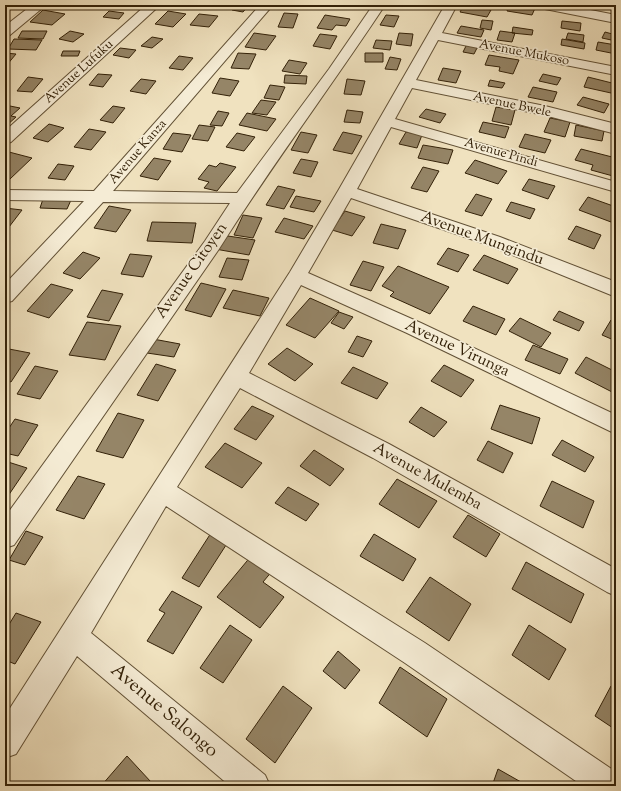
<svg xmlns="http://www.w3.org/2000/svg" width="621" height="791" viewBox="0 0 621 791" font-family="'Sorts Mill Goudy',serif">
	<rect width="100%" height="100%" fill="#f0e2bf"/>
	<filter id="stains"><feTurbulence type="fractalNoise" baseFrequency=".005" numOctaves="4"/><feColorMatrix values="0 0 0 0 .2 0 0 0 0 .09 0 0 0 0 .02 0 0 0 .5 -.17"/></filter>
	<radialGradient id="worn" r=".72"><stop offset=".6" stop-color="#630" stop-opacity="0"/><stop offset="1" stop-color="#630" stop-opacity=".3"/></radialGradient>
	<path fill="#958567" stroke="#332108" d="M105,5H120L117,9L103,7Z
		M231,5H249L243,12L232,10L235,7L230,6Z
		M321,5H344L341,9L321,6Z
		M464,5L491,10L487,17L460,12Z
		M509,5H530L536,6L532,15L507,11Z
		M594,5H609L608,9L594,7Z
		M43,10L65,14L52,25L30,22Z
		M109,11L124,13L119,19L103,17Z
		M168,11L186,14L173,27L155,24Z
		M284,13L298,14L293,28L278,27Z
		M199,14L218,16L209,27L190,25Z
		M325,15L350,19L346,26L336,25L332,30L317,28Z
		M386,15L399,16L394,27L380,25Z
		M482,20L493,21L491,30L480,28Z
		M562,21L581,23L580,31L561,28Z
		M461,26L484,30L481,37L457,33Z
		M513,27L533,30L532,35L512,33Z
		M22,31H47L43,39L18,38Z
		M70,31L84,34L73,42L59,39Z
		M500,31L515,33L512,42L497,40Z
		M605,32L616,35V41L602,38Z
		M254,33L276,36L266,50L245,47Z
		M399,33L413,34L411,46L396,44Z
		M568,33L584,35L583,42L566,39Z
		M320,34L337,36L330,49L313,46Z
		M152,37L163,39L152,48L141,46Z
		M14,39L42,40L36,50L8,49Z
		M562,39L585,43L584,49L561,45Z
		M376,40L392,41L390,50L373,48Z
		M598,42L616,45V54L596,50Z
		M467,44L478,46L474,54L463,52Z
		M120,48L136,50L129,58L113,55Z
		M63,51H80L78,56H61Z
		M5,53L16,54L6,66H5Z
		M238,53L256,54L249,69L231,68Z
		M365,53H383V62H365Z
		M489,55L519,60L513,74L499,71L500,67L485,65Z
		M179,56L193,58L183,70L169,68Z
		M390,57L401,59L397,70L385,69Z
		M289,60L307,63L300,74L282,71Z
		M443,68L461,71L456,83L438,80Z
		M98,74L112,75L103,87L89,85Z
		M543,74L561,78L557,85L539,81Z
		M285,75L307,76L306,84L284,83Z
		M28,77L43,79L32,92L17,91Z
		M588,77L616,84L611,93L584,87Z
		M220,78L239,81L230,96L212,93Z
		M141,79L156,81L146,94L130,91Z
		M347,79L365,81L361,95L344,94Z
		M490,80L505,83L502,88L488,86Z
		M270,85L285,87L279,100L264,98Z
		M533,87L557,92L553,102L528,97Z
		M583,97L609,104L604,113L577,105Z
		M261,100L276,102L267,115L252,113Z
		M5,105L20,108L11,116L16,117L6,126Z
		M113,106L125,108L113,123L100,120Z
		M496,107L515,110L511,125L492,121Z
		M426,109L446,114L440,123L419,117Z
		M347,110L363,112L360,123L344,122Z
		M218,111L229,113L222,126L210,125Z
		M247,113L276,119L267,131L239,125Z
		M550,118L570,122L565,137L544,132Z
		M483,122L509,127L505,138L479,132Z
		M49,124L64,128L48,142L33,138Z
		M199,125L215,127L208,141L192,139Z
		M576,125L604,131L602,141L574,136Z
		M89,129L106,132L91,150L74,147Z
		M301,132L317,135L308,153L291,150Z
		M343,132L362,136L352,154L333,150Z
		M406,132L422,135L417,148L399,144Z
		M173,133L191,135L182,152L163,149Z
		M237,133L255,137L244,151L226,147Z
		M525,134L551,140L545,153L519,147Z
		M423,145L453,150L448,164L418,158Z
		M581,149L616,158V169L613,176L591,170L593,165L575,160Z
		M9,152L32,158L10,179L5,178V156Z
		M154,158L171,161L158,180L140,176Z
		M301,159L318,162L311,177L293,173Z
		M475,160L507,171L498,184L465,173Z
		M220,163L236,167L217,191L204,188L209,182L198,179L209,165L216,167Z
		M58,164L74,166L65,180L48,178Z
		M423,167L439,171L427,192L411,188Z
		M529,179L555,186L548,199L522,190Z
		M278,186L295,190L284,209L266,205Z
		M476,194L492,199L482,216L465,211Z
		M296,196L321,201L314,212L290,207Z
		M588,197L616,207V215L611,222L579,210Z
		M43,199L71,200L67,209L40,208Z
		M511,202L535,209L530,219L506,211Z
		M109,206L131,210L116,232L94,228Z
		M5,208L22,210L9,227H5Z
		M345,211L365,217L352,236L332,230Z
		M243,215L262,218L253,238L234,235Z
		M284,218L313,226L304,239L275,232Z
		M152,222L196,223L192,243L147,241Z
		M381,224L406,230L398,249L373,243Z
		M576,226L601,235L594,249L568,239Z
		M221,235L255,240L249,255L215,249Z
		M448,248L469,255L458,272L437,264Z
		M83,252L100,258L80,279L63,273Z
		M130,254L152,256L143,277L121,274Z
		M484,255L518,269L508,284L473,270Z
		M227,258L249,260L242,280L219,277Z
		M363,261L384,267L371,291L350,285Z
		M398,266L449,287L430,314L390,296L394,292L382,286Z
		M201,283L226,289L211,317L185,310Z
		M51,284L73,290L49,318L27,311Z
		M102,290L123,294L109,321L87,317Z
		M233,290L269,298L260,316L223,308Z
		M310,298L339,311L315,338L286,325Z
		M473,306L505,319L496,335L463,321Z
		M559,311L584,322L579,331L553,320Z
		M339,312L353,317L344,329L331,323Z
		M520,318L551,333L541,347L509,331Z
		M611,320L616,322V341L602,335Z
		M87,322L121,326L105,360L69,355Z
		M357,336L372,341L363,357L348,352Z
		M153,339L180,344L174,357L147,353Z
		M533,345L568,359L560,374L525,360Z
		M287,348L313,364L295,381L268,364Z
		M9,349L30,353L11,382L5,380V355Z
		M586,357L616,372V390L614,393L575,373Z
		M156,364L176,370L158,401L137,395Z
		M444,365L474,380L461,397L431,381Z
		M35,366L58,371L40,399L17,394Z
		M353,367L388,383L377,399L341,383Z
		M500,405L540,418L532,444L491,429Z
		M252,406L274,416L256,440L234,429Z
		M421,407L447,422L434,437L409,422Z
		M118,413L144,420L123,458L96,451Z
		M15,419L38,425L18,456L5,453V434Z
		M562,440L594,457L585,472L552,455Z
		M488,441L513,453L503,473L477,460Z
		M225,443L262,463L242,488L205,467Z
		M314,450L344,469L330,486L300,466Z
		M5,461L27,468L8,496L5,495Z
		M78,476L105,484L84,519L56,510Z
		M397,479L437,501L419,528L379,504Z
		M552,481L594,501L583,528L540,506Z
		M288,487L319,504L306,521L275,503Z
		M468,515L500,534L486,557L453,537Z
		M26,531L43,537L25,565L9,560Z
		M211,533L228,542L199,587L182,578Z
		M374,534L416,559L403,581L360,556Z
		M252,555L273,570L263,582L284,597L260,628L217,597Z
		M526,562L584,594L571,623L512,589Z
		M430,577L471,604L449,641L406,612Z
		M172,591L202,607L173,654L147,641L165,613L159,610Z
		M16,613L41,622L15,664L5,660V631Z
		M230,625L252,640L223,683L200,668Z
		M529,625L566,649L549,680L512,655Z
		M338,651L360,670L345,689L323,671Z
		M400,667L447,699L427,737L379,703Z
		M283,686L312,708L275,763L246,739Z
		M611,686L616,690V730L595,716Z
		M127,756L151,782L148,786H101Z
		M498,769L528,786H492Z"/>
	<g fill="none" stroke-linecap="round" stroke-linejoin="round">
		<defs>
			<path id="minor" d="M32,5H46L10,35L5,36V26Z
				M146,5H160L11,142L5,144V131Z
				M260,5H273L113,191L237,193L329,69L373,5H385C331,87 271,166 219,249L14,545L5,548V517L205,241L230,203L103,202L12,301L5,303V284L84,201L5,200V190L94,191Z
				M445,5H457L442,33L616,67V75L438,40L416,80L545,106L616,124V134L544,115L412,88L395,119L616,182V192L391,127L357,189L500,237L616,282V297L488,245L351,198L308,273L421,323L616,415V434L407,333L301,285L249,373L389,444L616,569V596L607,592L373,458L240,388L177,487L425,643L616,772V786H583L405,663L166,506L91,633L265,775L270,786H230L77,656L16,754L5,758V716L290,272L338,191Z
				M539,5H565L616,15V23L545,9Z"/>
		</defs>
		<use href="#minor" stroke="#625136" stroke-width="2"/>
		<use href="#minor" fill="#f5ecd5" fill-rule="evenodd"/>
	</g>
	<g text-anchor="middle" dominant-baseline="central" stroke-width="3.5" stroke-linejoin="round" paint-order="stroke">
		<g font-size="13" fill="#332108" stroke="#f5ecd5">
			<text transform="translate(524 53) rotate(11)">Avenue Mukoso</text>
			<text transform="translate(79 72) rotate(-42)">Avenue Lufuku</text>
			<text transform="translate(512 105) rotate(12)">Avenue Bwele</text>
			<text transform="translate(138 152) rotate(-49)">Avenue Kanza</text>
			<text transform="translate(501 153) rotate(16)">Avenue Pindi</text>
		</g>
		<g font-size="16" fill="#332108" stroke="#f5ecd5">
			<text transform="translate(482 239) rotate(20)">Avenue Mungindu</text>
			<text transform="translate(192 271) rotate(-55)">Avenue Citoyen</text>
			<text transform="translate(457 349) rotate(25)">Avenue Virunga</text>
			<text transform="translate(427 477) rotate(29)">Avenue Mulemba</text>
		</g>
		<g font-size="19" fill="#332108" stroke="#f5ecd5">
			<text transform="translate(164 711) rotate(40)">Avenue Salongo</text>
		</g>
	</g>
	<rect width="621" height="791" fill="none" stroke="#f0e2bf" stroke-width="20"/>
	<rect x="6" y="6" width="609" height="779" fill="none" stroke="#332108" stroke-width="2"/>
	<rect x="10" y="10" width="601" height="771" fill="none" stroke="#332108"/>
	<rect width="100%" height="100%" filter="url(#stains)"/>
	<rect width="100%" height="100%" fill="url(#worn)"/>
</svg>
